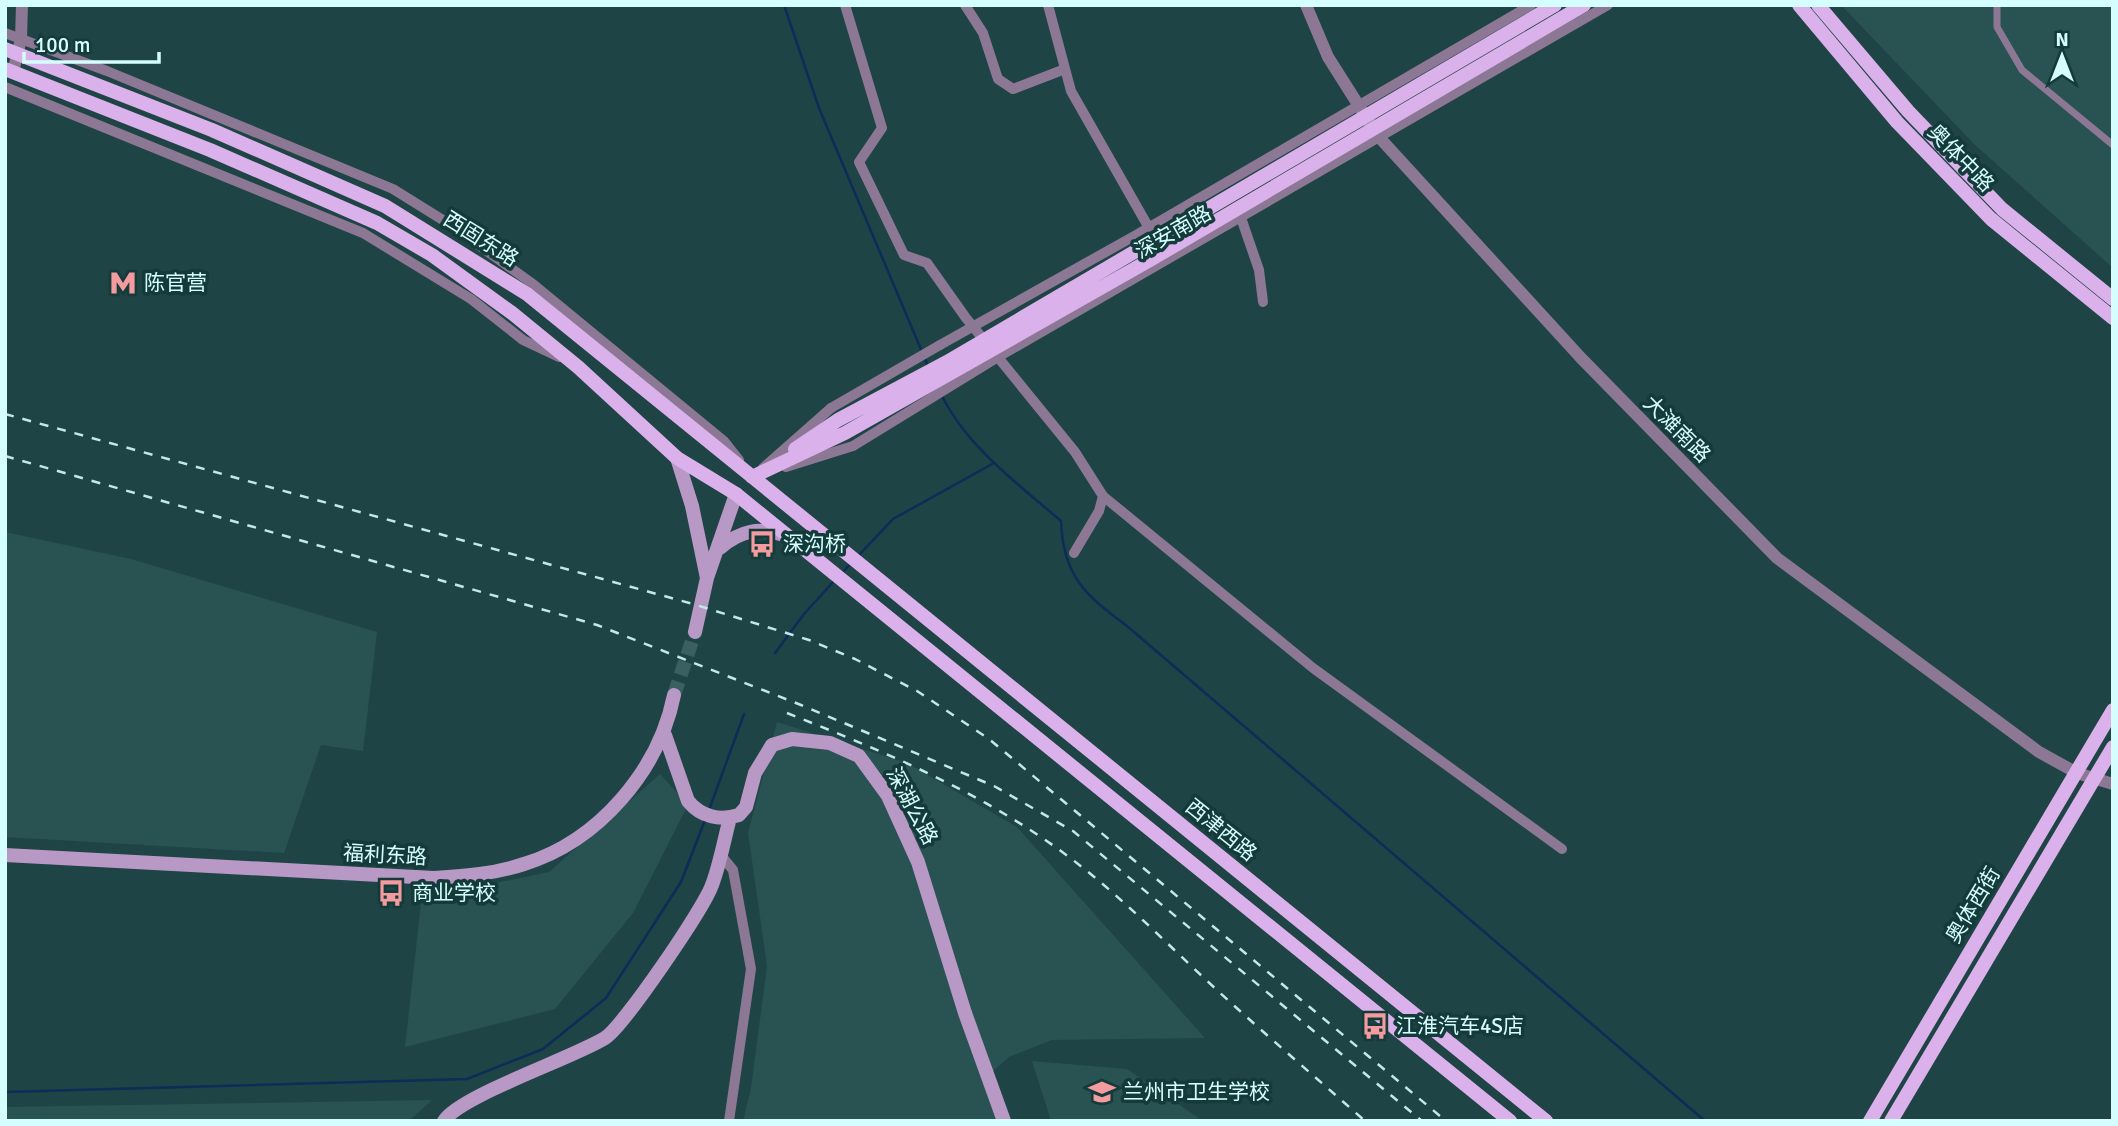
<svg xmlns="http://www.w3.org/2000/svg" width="2118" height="1126" viewBox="0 0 2118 1126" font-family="Signika,'Noto Sans SC',sans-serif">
	<rect width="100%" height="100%" fill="#1f4445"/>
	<path fill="#295252" d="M1841,5H2113V268L1975,145Z
		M5,532L131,559L377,632L363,751L321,745L284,853L5,837Z
		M777,722L907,763L1017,827L1205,1038L1052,1040L1009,1057L984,1079L1003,1121H743L751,1088L767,966L748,833Z
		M660,774L688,805L633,913L555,1009L405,1047L422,894H442L549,872Z
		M1032,1061L1127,1069L1203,1121H1051Z
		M432,1100L409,1121H5V1107Z"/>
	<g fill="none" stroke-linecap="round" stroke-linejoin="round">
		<path stroke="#0b2d58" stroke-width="2.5" d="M784,5L819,108L928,366
			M941,394C966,446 1018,484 1061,521C1063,576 1085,595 1127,626L1705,1121
			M859,555L893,519L994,463
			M842,573L852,562
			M775,653L804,614L835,580
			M709,810L744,714
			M5,1092L467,1079L543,1049L606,998L681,882L705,820"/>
		<path stroke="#3a6061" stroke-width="14" stroke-dasharray="14 7" stroke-linecap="butt" d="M674,695L695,632"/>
		<path stroke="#8c7894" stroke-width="7" d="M1997,5V27L2022,70L2113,145"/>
		<path stroke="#8c7894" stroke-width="10" d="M845,5L882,128L859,162L904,255L927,263L966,318L1075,452L1103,496L1313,668L1562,849
			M965,5L983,33L998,79L1013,89L1065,69
			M1048,5L1071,91L1149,228
			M5,33L107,71L393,189L446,222L533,284L724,441L739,460
			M5,87L363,233L471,299L523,340L559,357
			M1239,212L1259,270L1263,302
			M940,345L1136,235L1531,5
			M786,467L853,446L998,357L1608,5
			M763,468L831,408
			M1074,553L1099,511L1103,496
			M720,854L733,870L751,969L729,1121"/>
		<path stroke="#8c7894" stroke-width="12" d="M1306,5L1328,57L1378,136L1581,358L1777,558L2039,752L2077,773L2113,784
			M13,72L21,39L22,5"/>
		<path stroke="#b898c5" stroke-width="14" d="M677,458L692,506L707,578
			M720,548C741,530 759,527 784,535
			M695,632L707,578L736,494
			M665,735L688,801C701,817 720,821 739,815L746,807L755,773L772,745L792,739L830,743L859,756L888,796L918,862L965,1013L1004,1121
			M5,855L434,878C465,876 494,874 524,864C599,841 659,770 674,695
			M444,1121C459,1096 573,1058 605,1038C623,1027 704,908 712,885C720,864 724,840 730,818"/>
		<path stroke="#dab1ea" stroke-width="14" d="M1799,5L1897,122L1991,219L2113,318
			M1818,5L1908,111L2002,209L2113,299
			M5,49L212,130L385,206L527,294L1546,1121
			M5,69L210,150L377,223L432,255L512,313L578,367L677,458L736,494L1510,1121
			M795,449L838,420L947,362L1555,5
			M752,477L845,433L1150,260L1584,5
			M1870,1121L2113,710
			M1891,1121L2113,747"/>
		<path stroke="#c0e9e9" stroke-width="2.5" stroke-dasharray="9 9" stroke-linecap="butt" d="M5,414L693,604L809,640L855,659L917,691L989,739L1446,1121
			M5,456L597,625L801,705L994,786L1073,831L1422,1121
			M787,713C885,752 984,793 1069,857C1117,893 1159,936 1203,977C1255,1026 1311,1073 1365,1121"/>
		<path stroke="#8c7894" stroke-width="10" d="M831,408L940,345"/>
	</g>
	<defs>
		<symbol id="metro-bare" viewBox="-9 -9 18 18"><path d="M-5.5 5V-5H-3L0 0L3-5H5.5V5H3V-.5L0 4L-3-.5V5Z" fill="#f49b9f" stroke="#143a3a" stroke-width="2.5" paint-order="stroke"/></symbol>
		<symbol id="bus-bare" viewBox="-9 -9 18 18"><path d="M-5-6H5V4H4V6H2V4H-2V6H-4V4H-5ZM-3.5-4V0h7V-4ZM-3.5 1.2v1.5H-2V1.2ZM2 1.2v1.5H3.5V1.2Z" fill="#f49b9f" stroke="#143a3a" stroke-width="2.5" paint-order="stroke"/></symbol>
		<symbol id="university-bare" viewBox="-9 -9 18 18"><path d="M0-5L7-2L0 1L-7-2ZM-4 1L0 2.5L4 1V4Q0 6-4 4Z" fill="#f49b9f" stroke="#143a3a" stroke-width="2.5" paint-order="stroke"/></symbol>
	</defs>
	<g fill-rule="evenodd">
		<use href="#metro-bare" x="104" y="264" width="38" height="38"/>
		<use href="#bus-bare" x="743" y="525" width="38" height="38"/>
		<use href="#bus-bare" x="372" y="874" width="38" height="38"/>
		<use href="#bus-bare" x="1356" y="1007" width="38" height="38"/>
		<use href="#university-bare" x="1083" y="1073" width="38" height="38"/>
	</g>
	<g text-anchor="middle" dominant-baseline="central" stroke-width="7" stroke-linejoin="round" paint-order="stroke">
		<g font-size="21" fill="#d5fefe" stroke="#143a3a">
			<text transform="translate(1961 158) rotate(46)">奥体中路</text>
			<text transform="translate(1173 232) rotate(-30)">深安南路</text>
			<text transform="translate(481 239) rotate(32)">西固东路</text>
			<text transform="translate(1677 429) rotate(45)">大滩南路</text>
			<text transform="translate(912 806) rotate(62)">深湖公路</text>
			<text transform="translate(1221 830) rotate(39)">西津西路</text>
			<text transform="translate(385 855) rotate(3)">福利东路</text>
			<text transform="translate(1973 905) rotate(-59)">奥体西街</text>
		</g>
		<g font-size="21" fill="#d5fefe" stroke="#143a3a" text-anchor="start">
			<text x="144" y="283">陈官营</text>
			<text x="783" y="544">深沟桥</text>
			<text x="412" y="893">商业学校</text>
			<text x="1396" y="1026">江淮汽车4S店</text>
			<text x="1123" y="1092">兰州市卫生学校</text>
		</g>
	</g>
	<rect width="2118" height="1126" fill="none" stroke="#d5fefe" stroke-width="14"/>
	<g transform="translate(2062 56)" stroke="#143a3a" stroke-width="5" paint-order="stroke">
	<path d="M0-5L12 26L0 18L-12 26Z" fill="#d5fefe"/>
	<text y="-10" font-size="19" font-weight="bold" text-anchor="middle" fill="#d5fefe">N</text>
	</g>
	<path d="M24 52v10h135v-10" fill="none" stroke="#d5fefe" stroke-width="3.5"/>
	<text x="35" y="52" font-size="21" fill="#d5fefe" stroke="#143a3a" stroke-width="5" paint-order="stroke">100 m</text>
</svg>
